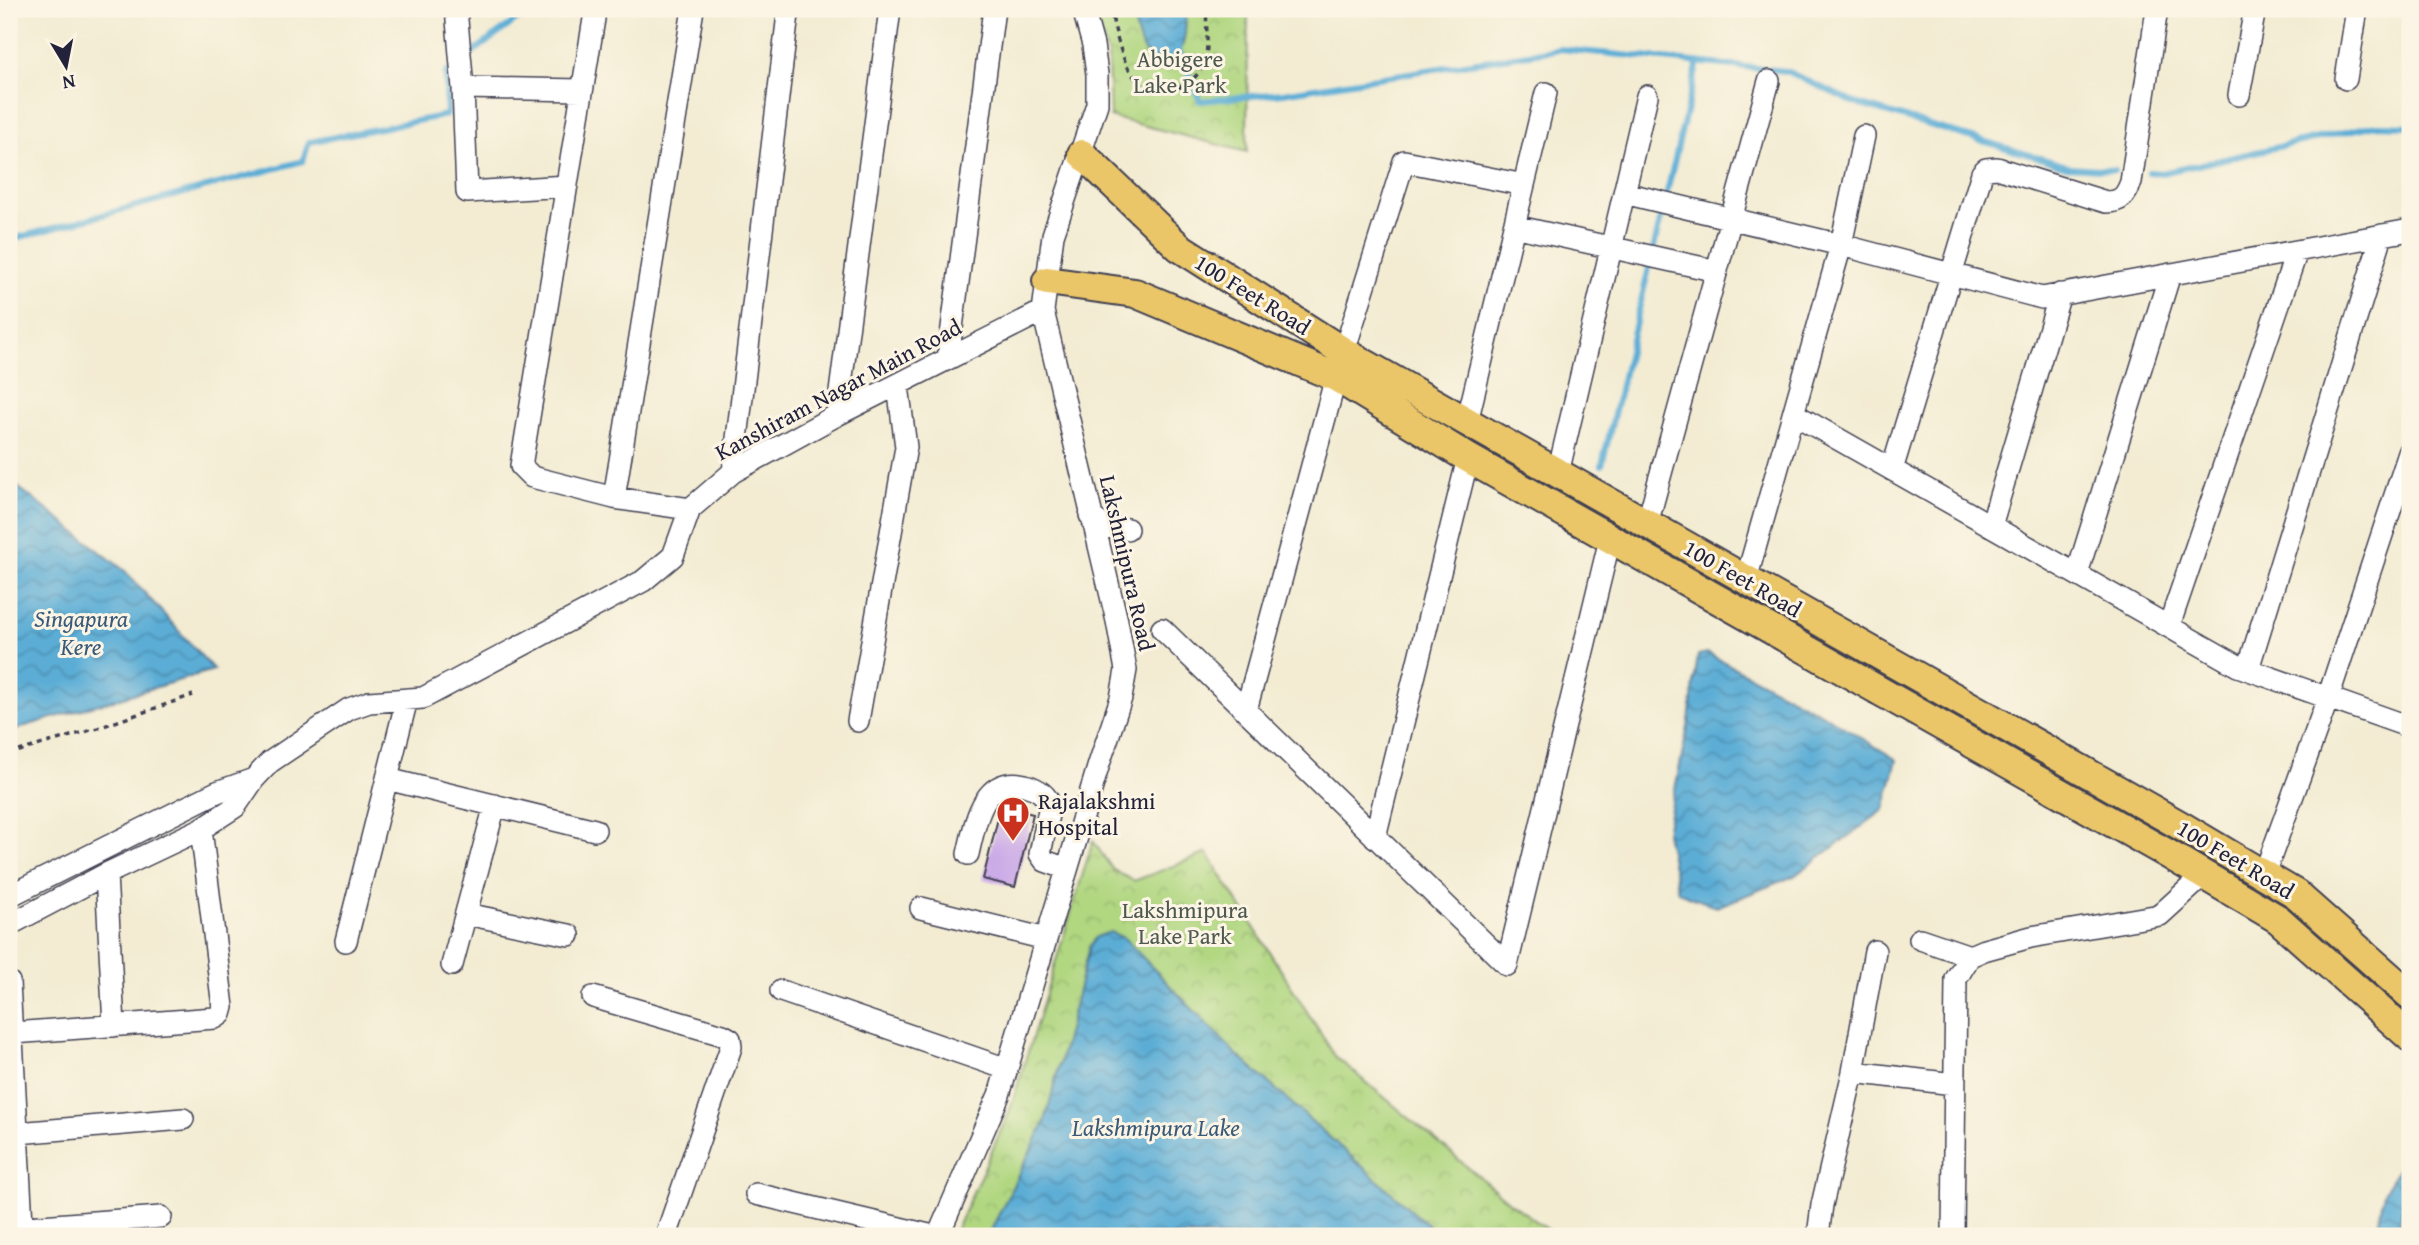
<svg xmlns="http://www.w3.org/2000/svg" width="2419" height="1245" viewBox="0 0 2419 1245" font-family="'Gentium Book Plus',serif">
	<defs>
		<pattern id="park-crowns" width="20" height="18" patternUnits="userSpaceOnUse" patternTransform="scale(1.75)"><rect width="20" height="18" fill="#b1d781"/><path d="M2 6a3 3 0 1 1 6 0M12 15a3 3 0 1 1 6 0" fill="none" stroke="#98b870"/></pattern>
		<pattern id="water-waves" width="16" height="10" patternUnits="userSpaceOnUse" patternTransform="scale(1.75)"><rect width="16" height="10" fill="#5badd6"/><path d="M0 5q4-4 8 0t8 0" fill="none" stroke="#4b8caf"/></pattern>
	</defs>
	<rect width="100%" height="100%" fill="#fcf5e5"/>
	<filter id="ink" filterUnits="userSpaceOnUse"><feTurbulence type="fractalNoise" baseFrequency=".0143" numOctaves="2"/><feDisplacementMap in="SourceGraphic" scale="14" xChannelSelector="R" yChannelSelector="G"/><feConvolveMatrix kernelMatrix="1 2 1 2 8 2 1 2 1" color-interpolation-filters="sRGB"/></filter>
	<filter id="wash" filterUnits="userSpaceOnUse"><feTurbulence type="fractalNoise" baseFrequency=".00686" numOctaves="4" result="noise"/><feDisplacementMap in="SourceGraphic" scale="28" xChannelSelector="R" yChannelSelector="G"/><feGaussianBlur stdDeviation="1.57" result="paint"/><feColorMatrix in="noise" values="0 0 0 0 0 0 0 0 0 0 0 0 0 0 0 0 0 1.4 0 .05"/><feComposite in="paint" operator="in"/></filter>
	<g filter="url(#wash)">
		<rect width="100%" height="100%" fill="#f3ecd3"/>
		<path fill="url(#park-crowns)" stroke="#6a7c5e" stroke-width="2" d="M1093,9H1248L1247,152L1110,117L1108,55Z
			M1093,841L1113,870L1134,881L1207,853L1335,1056L1508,1201L1557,1236H1440L1234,1052L1124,938L1089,947L1045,1122L988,1236H953L1009,1113Z"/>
		<path fill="url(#water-waves)" stroke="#3e6888" stroke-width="2" d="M1131,9H1186C1185,27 1189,57 1164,59C1157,60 1149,57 1144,51C1137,41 1135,21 1131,9Z
			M9,480L125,571L214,670L9,731Z
			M1707,653L1831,719L1897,760L1884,810L1794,876L1717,907L1678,892L1666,832L1688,727L1698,655Z
			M1110,932L1124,938L1234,1052L1440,1236H988L1045,1122L1089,947L1096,937Z
			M2410,1149V1190L2404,1201L2397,1236H2376L2384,1192Z"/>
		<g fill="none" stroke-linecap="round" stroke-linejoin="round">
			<path stroke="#5badd6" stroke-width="6" d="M1177,46L1200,101L1283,93L1560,49L1786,71L1855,103L2070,167L2115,170
				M464,59L531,9
				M2149,172L2162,173L2376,125L2410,126
				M9,240L303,161L309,142L447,115L446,73L456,66
				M1602,465L1698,62"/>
		</g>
		<g id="blocks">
			<path fill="#c5a0e7" d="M1001,806L1033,814L1015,887L983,879Z"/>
		</g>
	</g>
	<g filter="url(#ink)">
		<use href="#blocks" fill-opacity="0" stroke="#414052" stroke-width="2"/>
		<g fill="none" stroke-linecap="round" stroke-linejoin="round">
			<defs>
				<path id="minor" d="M456,9L463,88
					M594,19L521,466L532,477L614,498L690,509
					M2346,79L2357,9
					M2239,95L2255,9
					M567,186L467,192L463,88L582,90
					M1624,193L1841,245L2042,298L2410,230
					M1514,226L1717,271
					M948,358L994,9
					M1794,414L2238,666L2410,727
					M837,415L890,9
					M1467,422L1546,93
					M1892,470L1982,173L1986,169L1997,168L2106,202C2121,202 2126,196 2131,182L2157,9
					M733,472L788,14L793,9
					M1558,473L1647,96
					M614,498L693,9
					M1090,515L1104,527L1127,529
					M1647,524L1769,81
					M1991,526L2060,294
					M2077,574L2170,274
					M1746,580L1841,245L1864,136
					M2169,626L2297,251
					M1162,629L1507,965
					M2248,669L2382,235
					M1246,710L1336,377L1404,161L1524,185
					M858,721L906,447L898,386
					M387,779L595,830
					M1375,837L1468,458
					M968,854C975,824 982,775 1025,785C1036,788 1046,793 1050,805L1040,854L1045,861L1067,869
					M106,874L114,1026
					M2264,875L2328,698L2410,450
					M9,896L217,792L254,779
					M921,908L1046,939
					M466,914L569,935
					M9,925L106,874L201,829L235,807L254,779L270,762L349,709L369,702L423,698L643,581L673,556L690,509L733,472L837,415L1043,311
					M1920,939L1970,956
					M346,941L407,699
					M452,965L495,805
					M1507,965L1610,539
					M9,982L22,1224L27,1227L161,1217
					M781,991L1007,1069
					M593,997L723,1035L730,1039L731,1047L666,1236
					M13,1033L215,1018L221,1014L223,1007L201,829
					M1853,1072L1954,1084
					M17,1133L183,1119
					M756,1194L933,1236
					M938,1236L999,1095L1099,764L1121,698L1126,670L1117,621L1043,311L1053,235L1097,104V74L1093,45L1083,9
					M1818,1236L1822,1205L1853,1072L1875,951
					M1953,1236L1956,979L1970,956L1984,950L2031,937L2160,915L2204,875"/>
				<path id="major" d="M1082,154L1179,247L1344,352L2183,827L2296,894L2410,995
					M1047,281L1135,293L1336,377L1468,458L2168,854L2278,919L2410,1037"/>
			</defs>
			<use href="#minor" stroke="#414052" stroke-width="24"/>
			<use href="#major" stroke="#414052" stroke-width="32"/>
			<path stroke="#414052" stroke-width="3.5" stroke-dasharray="5 5" stroke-linecap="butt" d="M1110,9C1119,42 1126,104 1177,88C1189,85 1199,75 1204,63C1210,46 1205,26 1207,9
				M9,754L98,728L193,695"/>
			<use href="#minor" stroke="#fff" stroke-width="21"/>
			<use href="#major" stroke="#ebc669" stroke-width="28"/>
		</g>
	</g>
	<defs>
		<symbol id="hospital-pin" viewBox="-11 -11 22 30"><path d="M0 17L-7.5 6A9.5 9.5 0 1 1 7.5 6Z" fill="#c8321e" stroke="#fcf5e5"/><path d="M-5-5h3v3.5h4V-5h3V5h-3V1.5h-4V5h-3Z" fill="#fff"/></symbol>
	</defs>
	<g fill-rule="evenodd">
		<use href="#hospital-pin" x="994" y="794" width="38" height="52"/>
	</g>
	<g text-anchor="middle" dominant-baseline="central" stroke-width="6" stroke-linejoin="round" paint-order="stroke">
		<g font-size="23" fill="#4d5850" stroke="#fcf5e5">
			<text x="1180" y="58">Abbigere<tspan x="1180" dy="26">Lake Park</tspan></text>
			<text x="1185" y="909">Lakshmipura<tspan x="1185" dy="26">Lake Park</tspan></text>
		</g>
		<g font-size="23" fill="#22223b" stroke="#fcf5e5">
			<text transform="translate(1253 294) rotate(32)">100 Feet Road</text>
			<text transform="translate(838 389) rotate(-28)">Kanshiram Nagar Main Road</text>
			<text transform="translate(1128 563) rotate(77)">Lakshmipura Road</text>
			<text transform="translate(1743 578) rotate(30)">100 Feet Road</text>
			<text transform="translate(2236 859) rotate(31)">100 Feet Road</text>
		</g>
		<g font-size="23" fill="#22223b" stroke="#fcf5e5" text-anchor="start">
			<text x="1038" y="800">Rajalakshmi<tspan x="1038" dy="26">Hospital</tspan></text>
		</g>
		<g font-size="24" font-style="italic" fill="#395a79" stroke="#fcf5e5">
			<text x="81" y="618">Singapura<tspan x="81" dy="28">Kere</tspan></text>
			<text x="1156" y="1127">Lakshmipura Lake</text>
		</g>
	</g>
	<rect width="2419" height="1245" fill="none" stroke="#fcf5e5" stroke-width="35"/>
	<g transform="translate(66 66) rotate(170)" stroke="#fcf5e5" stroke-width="5" paint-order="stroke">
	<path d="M0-5L12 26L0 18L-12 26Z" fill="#22223b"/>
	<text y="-10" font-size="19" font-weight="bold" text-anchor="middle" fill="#22223b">N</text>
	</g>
</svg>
